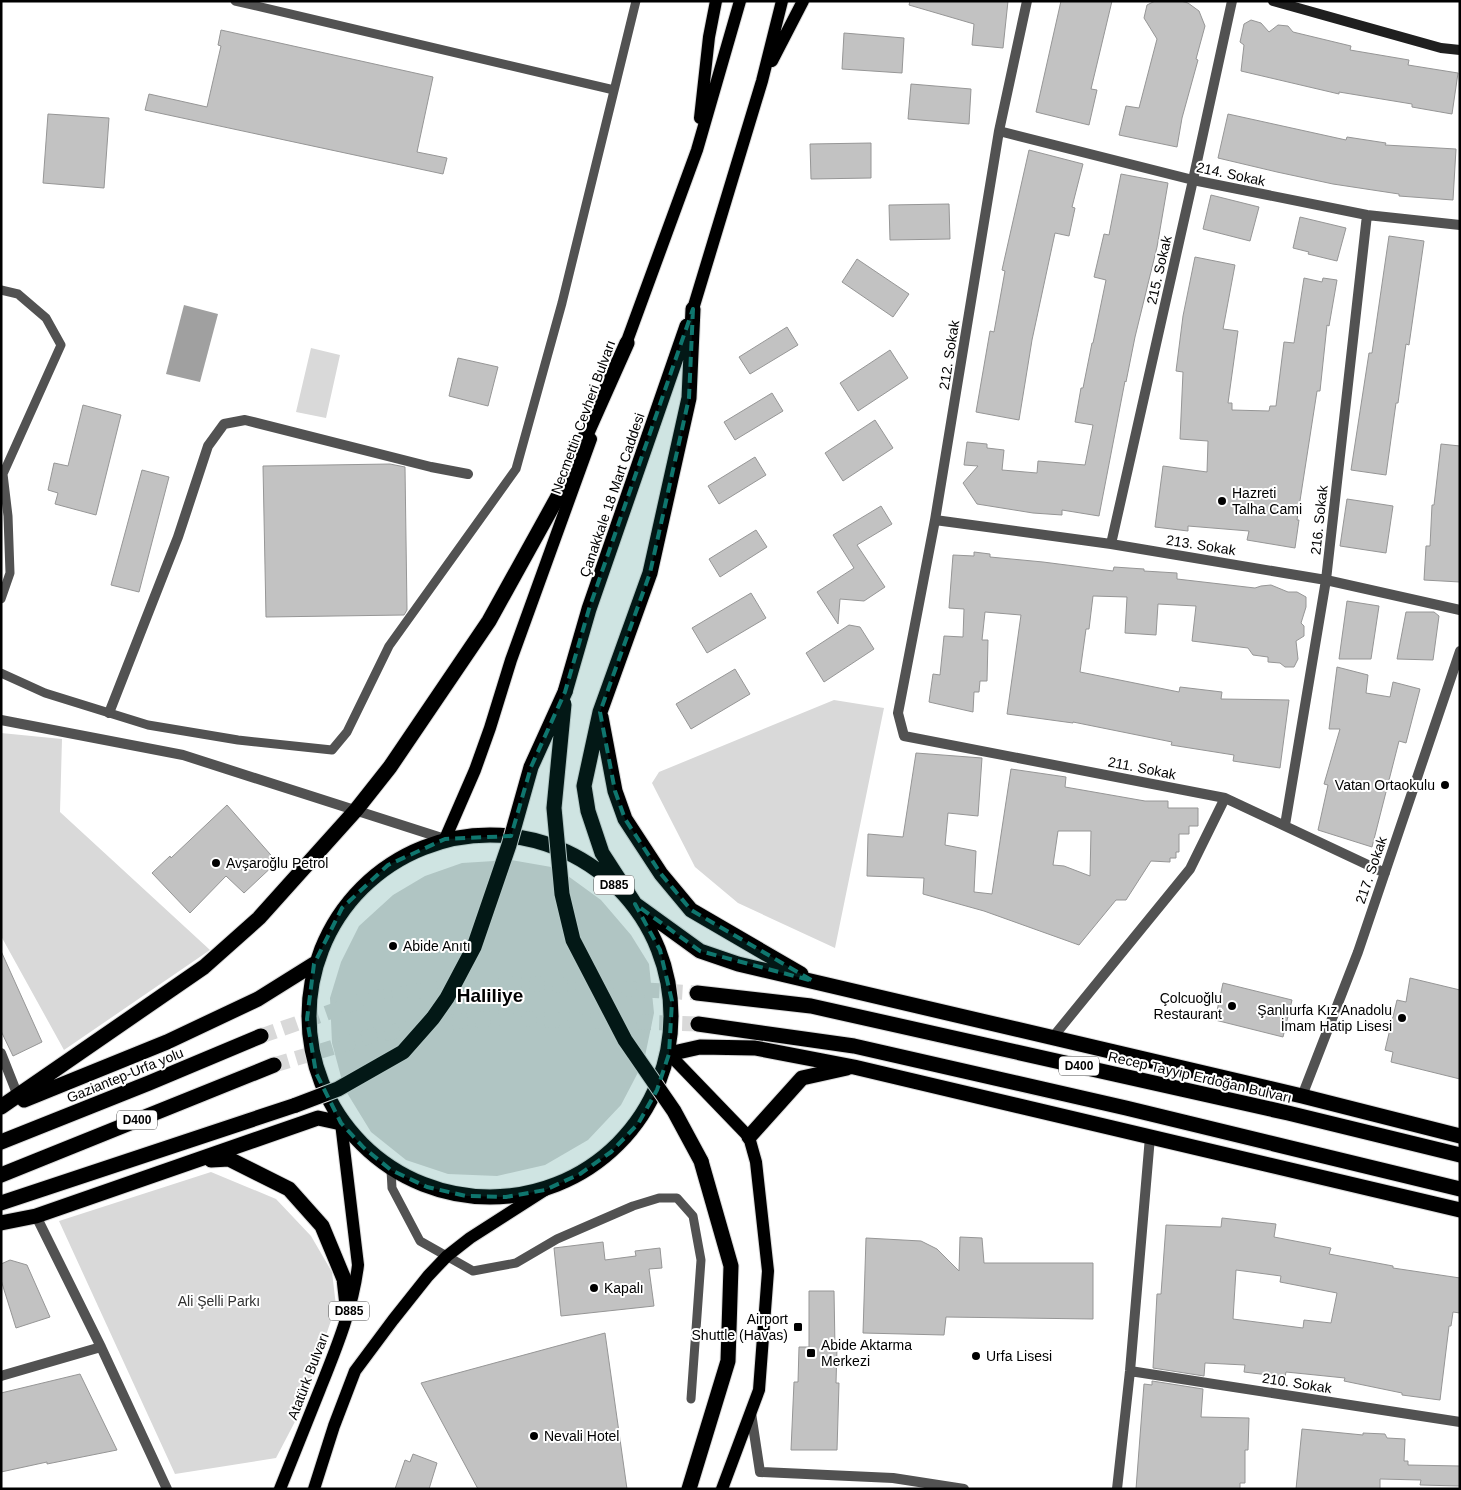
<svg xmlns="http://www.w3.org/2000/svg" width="1461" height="1490" viewBox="0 0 1461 1490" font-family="Arial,sans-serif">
	<rect width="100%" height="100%" fill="#fff"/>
	<path fill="#d9d9d9" d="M311,348L340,355L326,418L296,412Z
		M834,700L884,708L835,948L738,903L695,867L652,783L659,772Z
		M1,733L62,739L60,812L210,950L64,1050L1,936Z
		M511,860L557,868L601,900L631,935L649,964L654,1013L644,1061L621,1105L588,1140L545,1165L497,1176L448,1174L406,1160L371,1132L344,1088L332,1043L330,998L341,962L359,926L393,895L425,876L462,863Z
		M211,1172L276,1199L311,1236L332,1272L336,1306L299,1414L276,1458L175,1474L59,1221Z"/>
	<path fill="#a0a0a0" d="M184,305L218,314L200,382L166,374Z"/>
	<path fill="#c2c2c2" stroke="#969696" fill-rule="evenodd" d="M910,1H1008L1003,48L972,45L974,24L909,5Z
		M1061,1H1112L1091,89L1097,90L1089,125L1036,112Z
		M1155,1H1181L1188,3L1199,11L1205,26L1196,59L1198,60L1182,118L1177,147L1119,135L1126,106L1139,108L1157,39L1144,18L1147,5Z
		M1251,20L1261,23L1269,32L1278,25L1288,26L1293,32L1351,46L1350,50L1409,60L1408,65L1458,73L1452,114L1412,107V104L1339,92V94L1241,71L1244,45L1240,42L1244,24Z
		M221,30L433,77L417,152L447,158L443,174L145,110L149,94L207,107L221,46L218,45Z
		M844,33L904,38L902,73L842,69Z
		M911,84L971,89L969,124L908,119Z
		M48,114L109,118L104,188L43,183Z
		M1228,114L1346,140L1347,137L1386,143L1385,145L1456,149L1453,200L1399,196V194L1333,184L1277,172L1218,158Z
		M871,143V178L811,179L810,144Z
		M1029,150L1083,164L1072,207L1075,208L1069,236L1055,233L1032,340L1019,420L976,412L990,331L994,332L1005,271L1002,270Z
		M1121,174L1168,183L1157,247L1135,337L1126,382L1125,381L1099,516L1062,510V515L1033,513L977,504L963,483L978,466L964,465L967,442L987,444V448L1004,450L1002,470L1037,473L1038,461L1085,465L1093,425L1075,422L1081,388H1083L1092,343H1093L1106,280L1094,277L1104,234L1109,235Z
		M1211,195L1259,207L1250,241L1203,229Z
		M949,204L950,239L890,240L889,205Z
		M1300,217L1346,228L1337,261L1308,254L1309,252L1293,248Z
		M1389,236L1424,241L1409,345L1406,344L1398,403H1396L1386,475L1351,470L1369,353H1372Z
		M1195,257L1235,265L1223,329L1238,331L1228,403H1232V410L1269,411L1270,406H1276L1284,342L1294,343L1304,278L1322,282L1323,278L1337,280L1329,326L1327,325L1320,391H1317L1297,520H1299L1295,548L1247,540L1249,531L1188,526V531L1155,527L1163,466L1207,472L1208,441L1180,439L1183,372L1176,371L1183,316Z
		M857,259L909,294L893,317L842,282Z
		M787,327L798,345L750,374L739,357Z
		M890,350L908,378L858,411L840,383Z
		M458,358L498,367L488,406L449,396Z
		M772,393L783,411L735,440L724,422Z
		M83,405L121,415L96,515L55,504L58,493L48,490L54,463L68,466Z
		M875,420L893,448L843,481L825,453Z
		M1441,444L1460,446V582L1424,580L1426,546H1430L1432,505H1434Z
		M755,457L766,475L719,504L708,486Z
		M390,464L405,467L407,610L404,615L266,617L263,466Z
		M142,470L169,477L139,592L111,585Z
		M1347,499L1393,506L1386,553L1340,546Z
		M881,506L892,524L857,545L885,587L864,601L840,599L838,624L817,592L854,568L833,535Z
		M756,530L767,547L720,577L709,559Z
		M974,552L990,554V557L1043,562L1113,571L1114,567L1144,569V571L1177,573V579L1255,588L1261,586L1271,585L1288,592H1297L1306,597V607L1301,623L1304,626V636L1296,641L1298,659L1294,667H1285L1280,663L1268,662V657L1253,655L1248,648L1192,641L1196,606L1158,604L1156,635L1125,633L1127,597L1093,596L1089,629H1086L1080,672L1179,692L1180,687L1222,692L1221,699L1289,700L1280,768L1233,761L1234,755L1171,745L1172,742L1073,722V723L1007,714L1021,615L985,612L982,640H988L987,681H980L979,692H974L973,712L929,702L933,674L940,675L944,636L963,637L964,609L949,608L953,555L974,556Z
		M751,593L766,618L707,653L692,628Z
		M1347,601L1379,606L1371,659H1339Z
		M1406,612H1434L1439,616L1433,660L1397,659Z
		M849,625L860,627L874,649L824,682L806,653Z
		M1337,667L1368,675L1366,693L1390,697L1393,682L1420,689L1406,743L1399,741L1372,847L1318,830L1328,785L1324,784L1340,729H1329Z
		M735,669L750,694L691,729L676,704Z
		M916,753L982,758L978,816L948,813L945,845L976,851L974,892L992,894L1011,769L1066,777L1065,787L1145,801H1168V808H1198V826H1189V834H1179V852H1176V858H1170V862L1151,861L1126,900H1116L1079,945L984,911L923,894L924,878L867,876L868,834L903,837ZM1058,831H1091L1090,876L1064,866L1053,865Z
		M227,805L277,862L244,893L226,876L190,913L152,873L170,856L171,858Z
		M1,951L42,1042L13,1056L1,1031Z
		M1410,978L1460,990V1079L1391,1062L1393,1052L1385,1050L1397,1000L1406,1002Z
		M1223,983L1292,1000L1283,1037L1215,1020Z
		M1222,1218L1276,1224L1274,1237L1331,1248L1329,1254L1393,1266V1268L1460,1278V1313L1453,1312L1451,1326H1449L1440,1400L1402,1395V1393L1344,1381L1345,1378L1286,1372L1285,1377L1244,1372L1245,1365L1205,1363L1204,1376L1153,1368L1157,1294H1161L1166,1225L1221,1227ZM1236,1270L1281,1276L1280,1282L1337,1293L1331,1323L1304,1320L1303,1328L1233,1319Z
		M960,1237L982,1238L984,1263H1093V1319L946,1317L944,1335L863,1333L866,1238L921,1241L937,1249L959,1271Z
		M603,1242L605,1260L636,1256L635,1251L660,1248L662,1268L649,1269L654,1306L561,1316L554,1248Z
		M10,1260L27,1265L50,1317L16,1328L1,1280V1264Z
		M809,1291H834L835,1348H837L836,1383H839L837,1450H791L794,1382H798L799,1347H809Z
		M605,1333L627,1489H478L421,1383Z
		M80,1374L117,1450L47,1464V1462L1,1472V1393Z
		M1152,1381L1203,1389L1201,1417L1249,1418L1248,1450H1245V1483H1240V1489H1136L1144,1384L1152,1385Z
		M1302,1429L1363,1435V1433L1385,1434L1387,1438L1405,1439L1404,1461H1408V1465L1460,1466V1486L1420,1485L1421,1480L1380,1479V1489H1296Z
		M413,1454L437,1463L429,1489H395L405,1460L410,1462Z"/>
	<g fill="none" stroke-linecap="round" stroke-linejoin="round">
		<path stroke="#d9d9d9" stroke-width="15" stroke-dasharray="15 8" stroke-linecap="butt" d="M261,1036L367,999L447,987L525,983L697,993
			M274,1065L371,1036L437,1023L496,1018L698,1024"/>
		<defs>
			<path id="primary" d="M772,61L803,1
				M700,118L709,37L716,1
				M693,309L762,81L782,1
				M623,352L697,150L740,1
				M445,839L475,770L490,728L511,660L591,439
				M669,1054L749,1137L756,1162L768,1271L759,1390L722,1489
				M280,1489C293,1456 307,1422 320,1389C336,1349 353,1308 358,1265L341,1123
				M314,1489L334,1426L355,1371L393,1320L428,1276L447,1256L470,1238L545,1190"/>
			<path id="highway" d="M693,309L689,398L650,573L600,712L584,786L588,811L602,853L635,904L700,951L738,964L1302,1096L1460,1136
				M565,692L589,609L687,326
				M601,717L615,791L625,819L661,874L691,910L801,974
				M309 1016a181 181 0 1 1 362 0a181 181 0 1 1-362 0Z
				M697,993L811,1006L1288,1113L1460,1155
				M698,1024L854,1046L1126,1108L1460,1189
				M669,1054L700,1047L755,1048L854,1067L1460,1210
				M24,1100L167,1042L258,999L314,964
				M1,1107L204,967L259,918L356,810L390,767L489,621L561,491L627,343
				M749,1137L802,1078L847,1068
				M1,1142L149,1083L261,1036
				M211,1160L229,1159L289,1189L322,1226L344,1279L348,1314
				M1,1175L274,1065
				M1,1203L296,1105
				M1,1223L36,1216L318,1118L341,1123
				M689,1489L728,1361L731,1266L701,1161"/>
		</defs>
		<use href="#primary" stroke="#dbdbdb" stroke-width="14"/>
		<use href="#highway" stroke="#dbdbdb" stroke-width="17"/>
		<path stroke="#525252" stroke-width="9" d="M235,1L614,90
			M1,290L18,294L46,318L61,345L3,474L8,516L10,573L1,599
			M1,673L45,693L148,725L238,740L332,750L347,732L389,646L516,469L562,303L636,1
			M391,1170L392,1188L420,1241L473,1271L516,1263L557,1239L633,1206L659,1198H677L693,1216L701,1260L691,1399"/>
		<path stroke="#525252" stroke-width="10" d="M1027,1L999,131L935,520L898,713L904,736L1225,798L1385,873
			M999,131L1193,180L1367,215L1460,225
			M935,520L1111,544L1326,580L1460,610
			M1111,544L1193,180L1232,1
			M109,713L178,537L208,446L224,424L245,420L431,467L468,474
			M1,720L183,755L445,839
			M1285,825L1326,580L1367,215
			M1053,1037L1190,869L1225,798
			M1,1053L18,1096
			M1302,1096L1358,952L1460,651
			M36,1216L101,1347L167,1489
			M1130,1371L1460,1422
			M1,1376L101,1347
			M751,1413L760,1472L893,1478L964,1489
			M1117,1489L1130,1371L1150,1137"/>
		<path stroke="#1f1f1f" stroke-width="10" d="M1273,1L1441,48L1460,50"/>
		<use href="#primary" stroke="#000" stroke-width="12"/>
		<use href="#highway" stroke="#000" stroke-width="15"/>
		<defs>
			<path id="highway-bridge" d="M564,704L554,808L562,894L573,940L625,1040L674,1111L701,1161
				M296,1105L338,1089L403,1052L433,1018L447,998L474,947L509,845L531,767L565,692"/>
		</defs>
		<use href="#highway-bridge" stroke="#dbdbdb" stroke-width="17" stroke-linecap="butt"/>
		<use href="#highway-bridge" stroke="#000" stroke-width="15"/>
	</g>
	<path fill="#0f766e" fill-opacity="0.2" stroke="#0f766e" stroke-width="4" stroke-dasharray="10 6" stroke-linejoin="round" d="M693,309L689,398L650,573L600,712L615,791L625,819L661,874L691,910L813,981L700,951L635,904L660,950L672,1001L669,1054L657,1090L638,1124L611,1152L580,1174L545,1190L506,1197L466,1196L427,1187L391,1170L364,1148L341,1123L316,1073L307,1019L314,964L342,908L388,865L445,839L511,836L531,767L565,692L589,609Z"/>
	<g fill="#000" stroke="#fff" stroke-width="2">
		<circle cx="1222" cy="501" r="5"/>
		<circle cx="1445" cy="785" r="5"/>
		<circle cx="216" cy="863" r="5"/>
		<circle cx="393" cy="946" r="5"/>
		<circle cx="1232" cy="1006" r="5"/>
		<circle cx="1402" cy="1018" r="5"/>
		<circle cx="594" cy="1288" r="5"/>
		<rect x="793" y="1322" width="10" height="10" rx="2.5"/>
		<rect x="806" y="1348" width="10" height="10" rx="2.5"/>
		<circle cx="976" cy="1356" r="5"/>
		<circle cx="534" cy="1436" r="5"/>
	</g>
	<g text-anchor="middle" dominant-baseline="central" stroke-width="4" stroke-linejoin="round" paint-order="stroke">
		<g fill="#fff" stroke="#4c4c4c" stroke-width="1">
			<rect x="594" y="875.5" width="40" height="19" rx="4"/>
			<rect x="1059" y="1056.5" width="40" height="19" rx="4"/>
			<rect x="117" y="1110.5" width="40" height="19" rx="4"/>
			<rect x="329" y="1301.5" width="40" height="19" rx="4"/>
		</g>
		<g font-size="12" font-weight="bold" fill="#000">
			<text x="614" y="885">D885</text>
			<text x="1079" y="1066">D400</text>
			<text x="137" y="1120">D400</text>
			<text x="349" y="1311">D885</text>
		</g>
		<g font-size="14" fill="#000" stroke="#fff">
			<text transform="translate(1231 174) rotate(12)">214. Sokak</text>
			<text transform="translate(1159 270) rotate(-77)">215. Sokak</text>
			<text transform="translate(949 355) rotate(-81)">212. Sokak</text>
			<text transform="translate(583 417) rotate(-70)">Necmettin Cevheri Bulvarı</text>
			<text transform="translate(612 495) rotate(-71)">Çanakkale 18 Mart Caddesi</text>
			<text transform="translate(1319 520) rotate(-84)">216. Sokak</text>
			<text transform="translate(1201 545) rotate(9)">213. Sokak</text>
			<text transform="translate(1142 768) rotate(11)">211. Sokak</text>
			<text transform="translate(1371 870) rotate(-71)">217. Sokak</text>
			<text transform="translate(125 1075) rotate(-22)">Gaziantep-Urfa yolu</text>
			<text transform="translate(1200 1077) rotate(13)">Recep Tayyip Erdoğan Bulvarı</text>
			<text transform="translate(308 1376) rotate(-69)">Atatürk Bulvarı</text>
			<text transform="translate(1297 1383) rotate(9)">210. Sokak</text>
		</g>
		<g font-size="14" fill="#000" stroke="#fff" text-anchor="start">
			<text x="1232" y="493">Hazreti<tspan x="1232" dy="16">Talha Cami</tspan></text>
			<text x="1435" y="785" text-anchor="end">Vatan Ortaokulu</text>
			<text x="226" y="863">Avşaroğlu Petrol</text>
			<text x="403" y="946">Abide Anıtı</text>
			<text x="1222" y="998" text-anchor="end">Çolcuoğlu<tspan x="1222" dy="16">Restaurant</tspan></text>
			<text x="1392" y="1010" text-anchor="end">Şanlıurfa Kız Anadolu<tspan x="1392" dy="16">İmam Hatip Lisesi</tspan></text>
			<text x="604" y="1288">Kapalı</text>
			<text x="788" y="1319" text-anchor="end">Airport<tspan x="788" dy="16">Shuttle (Havas)</tspan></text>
			<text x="821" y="1345">Abide Aktarma<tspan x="821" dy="16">Merkezi</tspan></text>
			<text x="986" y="1356">Urfa Lisesi</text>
			<text x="544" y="1436">Nevali Hotel</text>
		</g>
		<g font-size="14" fill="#303030" stroke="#fff">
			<text x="219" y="1301">Ali Şelli Parkı</text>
		</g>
		<g font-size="19" font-weight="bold" fill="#000" stroke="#fff">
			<text x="490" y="995">Haliliye</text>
		</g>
	</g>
	<rect width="1461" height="1490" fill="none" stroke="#000000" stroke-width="5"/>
</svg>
